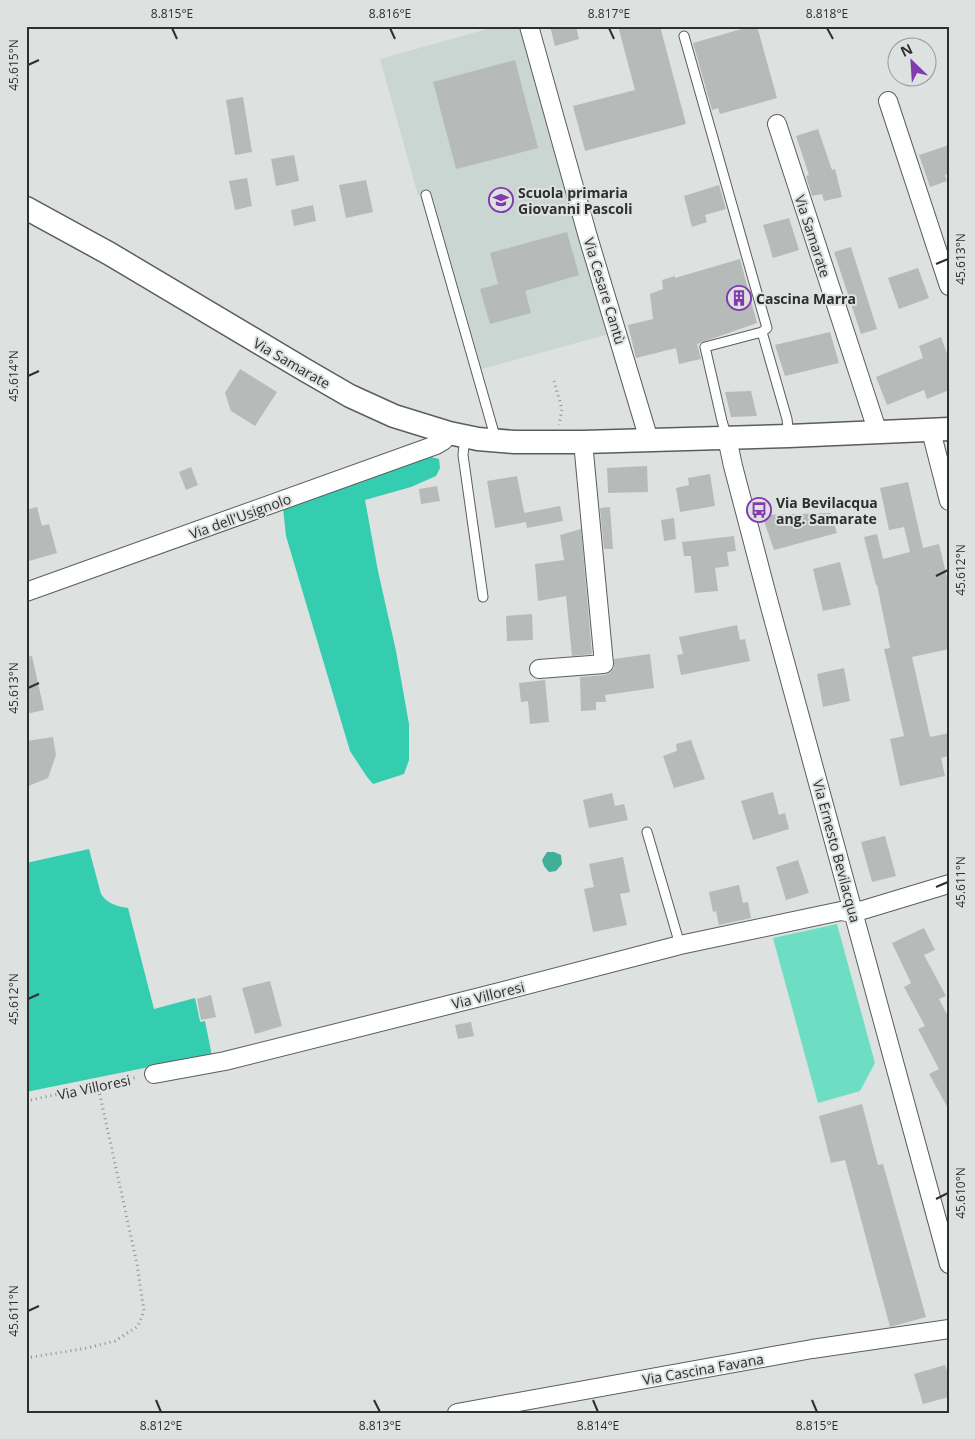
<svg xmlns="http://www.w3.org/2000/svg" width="975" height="1439" viewBox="0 0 975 1439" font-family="'Open Sans',sans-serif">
	<rect width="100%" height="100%" fill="#dde1e0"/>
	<path fill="#cad6d2" d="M498,26H521L609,334L482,369L431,192L418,195L380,59Z"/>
	<path fill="#6dddc4" d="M837,924L875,1063L860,1091L818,1103L773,938Z"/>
	<path fill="#35cdb0" d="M431,457L439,459L440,468L436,476L411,487L365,500L378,571L396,651L409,724V760L404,774L373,784L367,777L350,751L286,536L283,508Z
		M89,849L101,894C108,904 116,906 128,908L154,1009L195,998L200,1021L201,1022L205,1021L212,1056L154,1066L26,1092V863Z"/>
	<path fill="#43ae98" d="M547,852H554L561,855L562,864L556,871L549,872L544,866L542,860Z"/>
	<path fill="#b6bab9" d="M550,26H576L579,39L555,46Z
		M618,26H660L686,124L585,151L573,106L635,90Z
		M752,26H757L777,98L720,114L718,108L712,110L693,43Z
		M515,60L538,148L456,169L433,82Z
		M243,97L252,152L235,155L226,100Z
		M818,129L832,170L835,169L842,197L824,201L822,194L812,196L806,176L809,175L796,136Z
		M949,145V174L945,175L947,181L930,187L919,155Z
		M294,155L299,181L276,186L271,159Z
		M247,178L252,206L235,210L229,181Z
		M366,180L373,212L346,218L339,185Z
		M719,185L726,209L705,215L707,222L692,227L684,196Z
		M313,205L316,221L294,226L291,210Z
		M789,218L799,250L773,258L763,225Z
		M567,232L579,275L525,291L531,313L490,324L480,289L498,284L490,253Z
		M851,247L877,329L861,334L834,252Z
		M740,259L757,323L697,344L701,359L679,364L676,348L636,358L628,325L653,319L650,294L663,289L662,280L675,276V278Z
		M918,268L929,298L899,309L888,278Z
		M830,332L839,363L785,376L775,345Z
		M941,337L949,359V390L927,399L924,390L887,405L876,377L923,358L919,346Z
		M240,369L277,392L255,426L231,411L225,393Z
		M751,391L757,416L731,417L725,392Z
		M647,466L648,492L608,493L607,468Z
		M191,467L198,485L186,490L179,472Z
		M710,474L715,506L680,512L676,488L689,485L688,478Z
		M517,476L526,522L495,528L487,481Z
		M908,482L923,548L939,544L949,586V649L912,657L930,737L949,733V756L941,758L945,776L900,786L890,739L904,736L884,649L890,648L877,585H876L864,537L877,534L883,559L910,552L904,527L889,530L880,488Z
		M437,486L440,501L421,504L419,489Z
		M560,506L563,521L527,528L524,513Z
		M37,507L42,526L49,524L57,553L29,561L26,553V510Z
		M610,507L613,549H604L600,508Z
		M831,513L837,533L774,550L762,515Z
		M674,518L676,539L664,541L661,520Z
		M581,529L592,654L572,656L566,596L538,601L535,564L564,560L560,535Z
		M734,536L736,551L727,552L729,566L715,568L718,591L695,593L691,556H684L682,542Z
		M840,562L851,605L823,611L813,569Z
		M532,614L533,640L507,641L506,616Z
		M737,625L740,640L745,639L750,661L681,675L677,655L683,654L679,637Z
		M650,654L654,688L605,695L606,702H596V710L581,711L580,677L605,675L610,673L614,668V659Z
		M32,656L44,710L26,714V657Z
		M844,668L850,701L823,707L817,674Z
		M545,680L549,722L530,724L528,701L521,702L519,683Z
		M53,737L56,755L48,778L26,787V741Z
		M691,740L705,779L674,788L663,756L677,751L676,744Z
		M773,792L779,815L785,813L789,829L753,840L741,801Z
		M612,793L615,806L624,804L628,820L589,828L583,800Z
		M885,836L896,876L872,882L861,842Z
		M623,857L630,892L620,894L627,925L593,932L584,889L594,887L589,864Z
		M798,860L809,893L786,900L776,867Z
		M739,885L743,903L748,902L751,918L719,925L716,911L713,912L709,892Z
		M924,928L935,950L924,955L946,996L939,999L949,1018V1110L929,1074L939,1069L918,1029L925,1026L904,987L911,983L892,943Z
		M270,981L282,1026L255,1034L242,988Z
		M211,995L216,1017L201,1020L197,999Z
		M471,1022L474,1036L458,1039L455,1025Z
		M862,1104L878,1165L883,1164L926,1317L890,1327L845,1160L831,1163L819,1116Z
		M945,1365L949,1377V1397L923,1404L914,1374Z"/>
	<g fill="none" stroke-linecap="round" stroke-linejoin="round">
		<defs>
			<path id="service" d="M684,36L767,328L762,332L787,419L789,436
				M426,195L496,440
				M465,437L463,455L483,597
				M727,438L722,421L705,347L762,332
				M647,832L680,945"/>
			<path id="minor" d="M529,26L588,237L649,440
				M888,101L949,286
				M777,124L878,433
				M931,431L949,501
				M727,438L733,466L769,603L949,1264
				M26,592L436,445L443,441L449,433
				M539,669L604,664L583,442
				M154,1074L225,1061L484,996L680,945L841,911L853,913L949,884
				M457,1413L812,1349L949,1329"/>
			<path id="tertiary" d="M26,208L110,254L305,370L350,396L394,416L449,433L478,439L514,442H583L789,436L949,429"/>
		</defs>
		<use href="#service" stroke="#5b5e5d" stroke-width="11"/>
		<use href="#minor" stroke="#5b5e5d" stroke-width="20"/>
		<use href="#tertiary" stroke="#5b5e5d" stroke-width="25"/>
		<path stroke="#909392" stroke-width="3" stroke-dasharray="1 4" stroke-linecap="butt" d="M554,381L562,409L559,425
			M26,1101L138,1077
			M26,1358L87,1348L115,1341L138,1326L144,1311L137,1264L98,1086"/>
		<use href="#service" stroke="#fff" stroke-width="9"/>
		<use href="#minor" stroke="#fff" stroke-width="18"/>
		<use href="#tertiary" stroke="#fff" stroke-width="22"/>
	</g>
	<path fill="none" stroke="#2e2f2f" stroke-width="2" d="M172,28L177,39M390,28L395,39M609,28L614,39M827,28L833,39M28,65L39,60M936,264L948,259M28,376L39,371M936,576L948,570M28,688L39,683M936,887L948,882M28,999L39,994M936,1199L948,1193M28,1311L39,1306M156,1400L161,1412M374,1400L380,1412M593,1400L598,1412M812,1400L817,1412"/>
	<defs>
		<symbol id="school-ring" viewBox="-11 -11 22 22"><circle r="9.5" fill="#dde1e0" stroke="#823bae" stroke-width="1.5"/><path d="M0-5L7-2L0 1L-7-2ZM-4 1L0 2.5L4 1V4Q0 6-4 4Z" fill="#823bae"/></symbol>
		<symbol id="building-ring" viewBox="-11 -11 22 22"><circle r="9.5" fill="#dde1e0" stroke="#823bae" stroke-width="1.5"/><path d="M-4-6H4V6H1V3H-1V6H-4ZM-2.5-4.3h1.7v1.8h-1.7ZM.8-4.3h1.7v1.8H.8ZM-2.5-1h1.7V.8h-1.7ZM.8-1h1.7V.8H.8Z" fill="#823bae"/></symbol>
		<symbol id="bus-ring" viewBox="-11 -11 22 22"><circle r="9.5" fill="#dde1e0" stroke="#823bae" stroke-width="1.5"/><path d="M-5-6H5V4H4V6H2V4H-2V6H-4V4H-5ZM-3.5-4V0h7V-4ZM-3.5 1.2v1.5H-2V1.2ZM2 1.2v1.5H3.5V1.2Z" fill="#823bae"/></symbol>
	</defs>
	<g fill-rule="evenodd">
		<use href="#school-ring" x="487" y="186" width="28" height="28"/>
		<use href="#building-ring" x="725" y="284" width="28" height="28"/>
		<use href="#bus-ring" x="745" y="496" width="28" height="28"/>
	</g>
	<g text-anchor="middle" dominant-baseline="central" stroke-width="4" stroke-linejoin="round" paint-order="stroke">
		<g font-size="14" font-weight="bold" fill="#2e2f2f" stroke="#dde1e0" text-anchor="start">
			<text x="518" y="192">Scuola primaria<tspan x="518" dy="16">Giovanni Pascoli</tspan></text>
			<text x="756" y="298">Cascina Marra</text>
			<text x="776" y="502">Via Bevilacqua<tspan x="776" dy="16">ang. Samarate</tspan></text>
		</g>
		<g font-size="14" fill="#2e2f2f" stroke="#dde1e0">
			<text transform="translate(813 236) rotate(72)">Via Samarate</text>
			<text transform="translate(605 291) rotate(73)">Via Cesare Cantù</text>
			<text transform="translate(292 363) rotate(30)">Via Samarate</text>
			<text transform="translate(240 516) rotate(-20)">Via dell'Usignolo</text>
			<text transform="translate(837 851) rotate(75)">Via Ernesto Bevilacqua</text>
			<text transform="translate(488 995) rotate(-14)">Via Villoresi</text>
			<text transform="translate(94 1087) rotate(-12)">Via Villoresi</text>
			<text transform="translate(703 1369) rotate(-10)">Via Cascina Favana</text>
		</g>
	</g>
	<rect width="975" height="1439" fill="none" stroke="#dde1e0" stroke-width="55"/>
	<g transform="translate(912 62) rotate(335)"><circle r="24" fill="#dde1e0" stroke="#979a99"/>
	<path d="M0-4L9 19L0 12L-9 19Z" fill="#823bae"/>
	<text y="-8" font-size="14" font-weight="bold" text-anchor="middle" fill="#2e2f2f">N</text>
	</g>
	<rect x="28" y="28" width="920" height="1384" fill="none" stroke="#2e2f2f" stroke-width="2"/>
	<g font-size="12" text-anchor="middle" fill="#2e2f2f">
		<text x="172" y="18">8.815°E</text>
		<text x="390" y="18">8.816°E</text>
		<text x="609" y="18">8.817°E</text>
		<text x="827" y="18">8.818°E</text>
		<text transform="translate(14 65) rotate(-90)" y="4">45.615°N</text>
		<text transform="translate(961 259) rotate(-90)" y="4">45.613°N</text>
		<text transform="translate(14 376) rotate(-90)" y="4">45.614°N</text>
		<text transform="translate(961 570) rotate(-90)" y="4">45.612°N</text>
		<text transform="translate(14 688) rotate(-90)" y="4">45.613°N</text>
		<text transform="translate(961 882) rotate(-90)" y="4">45.611°N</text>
		<text transform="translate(14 999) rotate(-90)" y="4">45.612°N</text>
		<text transform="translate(961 1193) rotate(-90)" y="4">45.610°N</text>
		<text transform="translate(14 1311) rotate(-90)" y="4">45.611°N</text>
		<text x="161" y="1430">8.812°E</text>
		<text x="380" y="1430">8.813°E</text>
		<text x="598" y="1430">8.814°E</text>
		<text x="817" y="1430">8.815°E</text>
	</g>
</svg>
